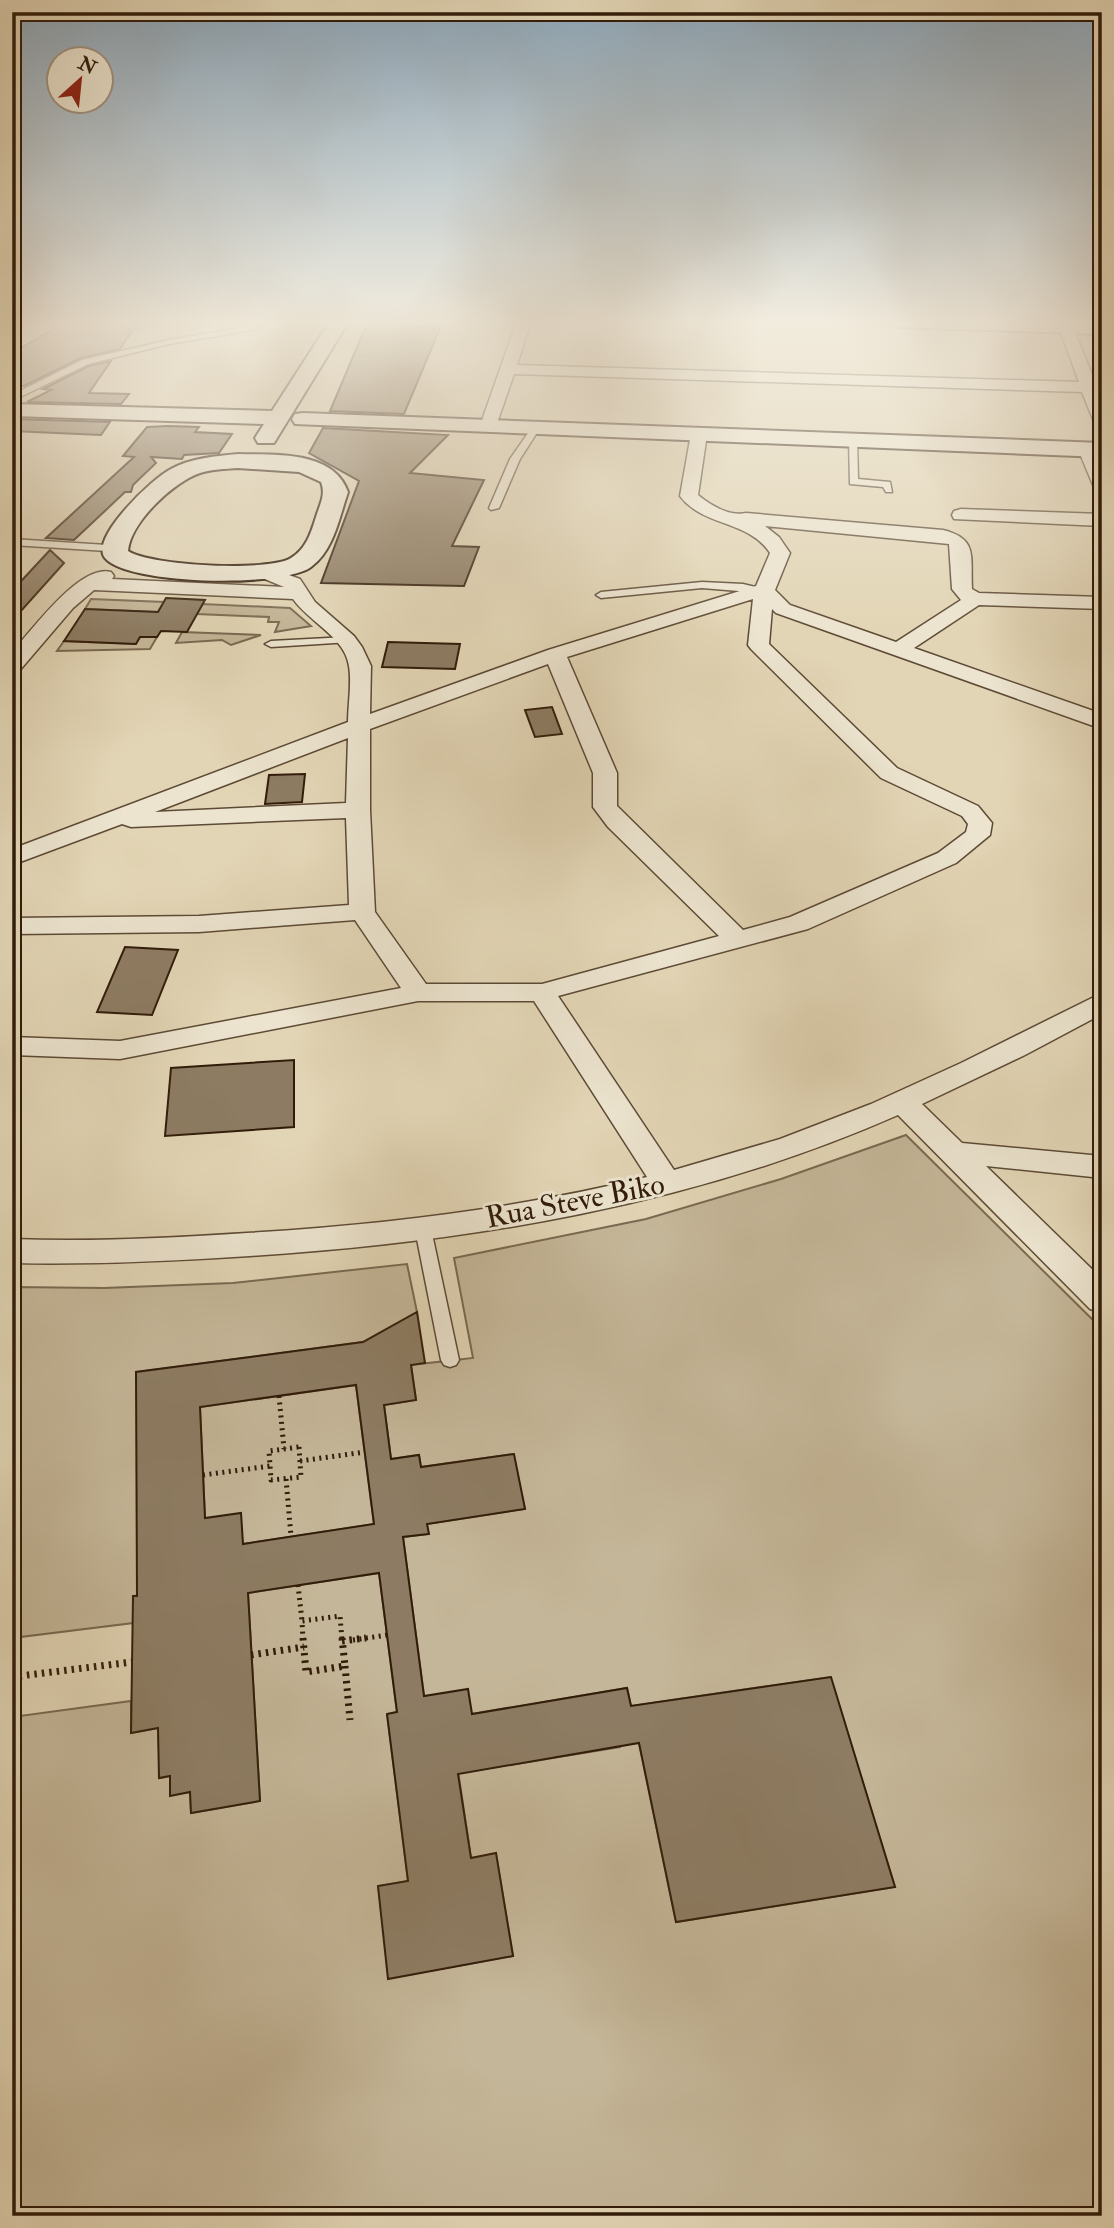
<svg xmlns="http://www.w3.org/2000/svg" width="1114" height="2228" viewBox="0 0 1114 2228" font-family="'IM FELL Double Pica',serif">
	<rect width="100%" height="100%" fill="#e2d5b5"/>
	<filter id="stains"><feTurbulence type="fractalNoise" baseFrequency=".00286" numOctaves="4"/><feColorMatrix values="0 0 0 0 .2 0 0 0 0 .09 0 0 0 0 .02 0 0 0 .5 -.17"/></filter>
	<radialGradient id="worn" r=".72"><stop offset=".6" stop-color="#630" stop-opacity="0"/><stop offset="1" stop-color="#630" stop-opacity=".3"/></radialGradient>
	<path fill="#c4b698" stroke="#7a6951" stroke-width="2" d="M722,321H1102V331Z
		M91,599L164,602L158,612L85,609Z
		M202,604L290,608L311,626L275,632L279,622H268L269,617L197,614Z
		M145,629L146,637H157L150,649L57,651L64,641L135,644Z
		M182,632L261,635L231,645L222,640L176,643Z
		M906,1135L1102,1329V2209L1079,2216H12V1717L131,1701V1733L158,1728L160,1778L170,1776V1795L190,1792L191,1813L260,1801L248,1593L379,1573L397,1712L387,1714L408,1881L378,1886L389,1978L513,1956L496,1854L471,1858L453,1737L472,1771L620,1747L635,1724L676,1922L895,1887L830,1677L631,1706L627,1688L472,1714L424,1696L403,1537L428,1534L427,1524L525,1509L513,1454L421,1467L419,1455L391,1459L384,1405L416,1400L411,1365L473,1358L454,1258L646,1219L781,1179Z
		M407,1264L417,1312L363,1342L136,1372L161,1592L133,1596V1623L12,1638V1287L104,1288L233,1283Z
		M356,1385L374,1524L243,1544L205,1518L200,1407Z"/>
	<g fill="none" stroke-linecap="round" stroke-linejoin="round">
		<path stroke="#77654e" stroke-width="4.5" d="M121,331L174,321"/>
	</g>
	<path fill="#8d7c63" stroke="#311c0a" stroke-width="2" fill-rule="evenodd" d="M68,321H115L132,331L120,349L81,358L24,386L12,385V353Z
		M368,321H443L404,414L330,411Z
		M111,361L89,393L129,394L121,404L27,402L51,390L43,389L89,366Z
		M12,419L110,422L101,435L12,431Z
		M168,426L199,427L195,432L232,434L219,453L184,455L182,459L151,457L156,463L133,485L131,492H125L74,540L46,538L134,457L123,456L147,427Z
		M323,428L448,435L410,473L484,480L452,546L479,547L464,586L321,583L359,481L309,453Z
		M50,550L64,563L12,621V591Z
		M166,598L205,600L187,632L161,631L157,637H140L136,644L64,641L85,609L158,612Z
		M388,642L460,644L455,669L382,667Z
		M552,707L562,734L535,737L525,710Z
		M305,774L302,802L265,804L269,775Z
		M125,947L178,950L152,1015L97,1012Z
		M294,1060V1127L165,1136L171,1068Z
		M417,1312L425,1363L411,1365L416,1400L384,1405L391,1459L419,1455L421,1467L514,1454L525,1509L427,1524L429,1534L403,1537L424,1696L468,1689L472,1714L627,1688L631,1706L831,1677L895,1887L676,1922L639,1743L458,1774L471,1858L496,1853L513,1956L388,1979L378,1886L408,1881L387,1714L397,1712L379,1573L248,1593L260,1801L191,1813L190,1792L170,1796V1776L159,1778L158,1728L131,1733L133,1596H137L136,1372L363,1342ZM356,1385L374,1524L243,1544L241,1513L205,1518L200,1407Z"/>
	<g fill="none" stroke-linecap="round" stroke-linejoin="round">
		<defs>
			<path id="lane" d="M254,321L265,323L253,330L169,344L88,364L12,401V395L82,360L169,340L251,326L256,323Z
				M533,426L540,428L520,459L499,508L491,510L489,508L510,459Z
				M853,437L857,440L858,479L890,482L892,492H886L883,487L850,484L849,440Z
				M12,539L107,545L112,548L107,551L12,545Z
				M702,582L743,584L768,590L763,593L702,588L601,598L596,595L601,592Z
				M347,637L352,640L351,642L271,647L265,644L271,641Z
				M423,1223L429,1225L431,1229L459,1360L456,1365L450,1367L444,1365L441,1360L415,1229L417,1225Z"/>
			<path id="street" d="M517,321H531L517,365L1079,382L1059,327L1066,323L1073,327L1102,400V427L1094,422L1082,392L514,374L496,426L494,430H482L480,426Z
				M699,429L707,434L698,495C710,505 730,517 746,513L943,530C979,539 970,557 972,589L979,593L1102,597V609L979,605L914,648L1102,714V729L776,613L772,609L769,644L897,768L978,806L992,823L990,835L956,863L808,929L558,996L674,1170L780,1139L871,1104L961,1063L1102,993V1014L1025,1055L922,1104L962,1143L1102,1156V1178L986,1166L1102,1279V1312L1090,1309L898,1115C694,1205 471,1242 250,1256C171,1261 92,1265 12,1263V1239C91,1242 168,1238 247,1233C381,1225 516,1209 647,1177L534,1001H418L120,1059L12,1055V1037L120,1041L401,988L355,920L199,932L12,934V918L199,916L349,905L346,818L131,827L122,824L12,865V849L348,722C348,704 352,684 349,666C345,637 309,622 293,599L94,590L73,608L20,670L12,671V652C32,631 79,564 111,572L114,576L112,579L284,587L260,577L257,573L267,567L300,579L315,602L354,636L362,647L371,666L370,714L548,650L756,586L770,553C749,520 703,527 680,496L691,434ZM765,526L949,544L952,589L961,600L896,642L790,605L775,590L790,553L779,537ZM753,599L748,645L751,649L881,778L962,816L968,824L966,832L938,853L790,917L743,930L617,806V773L567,657ZM548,664L593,773V807L608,827L719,936L542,984H426L375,912L370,810V729ZM348,738L346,803L155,812Z
				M1087,444L1093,445L1102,463V490L1093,485L1078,449Z
				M961,509L1102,514V526L954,519L952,515L954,511Z"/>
			<path id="secondary" d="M330,321H349L274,443H258L255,438L264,424L12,416V404L272,411Z
				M889,321L1102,322V334L898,327L891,325Z
				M303,413L1102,443V457L295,424L292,419L295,414Z
				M238,454C275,455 333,450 348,492C339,518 334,550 311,567C283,588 127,585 105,558C89,538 154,477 171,469C191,458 216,456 238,454ZM238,468L299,472L321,482C326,495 320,504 316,517C311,533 306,549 291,558C269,572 150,566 128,551C130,523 173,482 200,473C212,469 225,469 238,468Z"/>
		</defs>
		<use href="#lane" stroke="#5d4a35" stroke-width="3"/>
		<use href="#street" stroke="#5d4a35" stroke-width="3"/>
		<use href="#secondary" stroke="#311c0a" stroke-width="4"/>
		<path stroke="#311c0a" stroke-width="5" stroke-dasharray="2 4.5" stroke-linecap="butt" d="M279,1396L284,1449
			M299,1447L301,1477L271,1480L269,1451Z
			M300,1461L365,1452
			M203,1475L270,1466
			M286,1479L291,1536
			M298,1585L302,1621
			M303,1640L302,1621L340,1616L342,1640
			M353,1640L387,1635"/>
		<path stroke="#311c0a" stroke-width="7" stroke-dasharray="2.5 5" stroke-linecap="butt" d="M303,1638L306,1672L345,1666
			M342,1638L345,1666
			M342,1641L366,1638
			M251,1655L304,1647
			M345,1666L350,1720
			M12,1677L132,1662"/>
		<use href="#lane" fill="#ece4cf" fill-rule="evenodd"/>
		<use href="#street" fill="#ece4cf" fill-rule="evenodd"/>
		<use href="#secondary" fill="#ece4cf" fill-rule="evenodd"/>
	</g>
	<linearGradient id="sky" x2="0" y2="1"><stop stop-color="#8da8bc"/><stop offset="0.51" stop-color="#f2ecde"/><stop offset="1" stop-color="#f2ecde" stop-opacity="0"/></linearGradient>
	<rect width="1114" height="633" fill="url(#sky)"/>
	<g text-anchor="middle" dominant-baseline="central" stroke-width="6" stroke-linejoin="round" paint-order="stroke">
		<g font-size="30" fill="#311c0a" stroke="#ece4cf">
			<text transform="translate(575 1201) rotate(-11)">Rua Steve Biko</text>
		</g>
	</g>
	<rect width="1114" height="2228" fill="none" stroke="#e2d5b5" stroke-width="42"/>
	<rect x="14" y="14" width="1086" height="2200" fill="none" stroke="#311c0a" stroke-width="3.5"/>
	<rect x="21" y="21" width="1072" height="2186" fill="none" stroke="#311c0a" stroke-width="2"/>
	<g transform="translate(80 80) rotate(27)"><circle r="33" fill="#ece4cf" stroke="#a19480" stroke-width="2"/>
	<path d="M0-5L12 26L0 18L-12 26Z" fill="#8f2418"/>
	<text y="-10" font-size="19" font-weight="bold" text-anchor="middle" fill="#311c0a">N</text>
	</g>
	<rect width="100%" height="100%" filter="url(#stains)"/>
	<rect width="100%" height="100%" fill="url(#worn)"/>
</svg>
